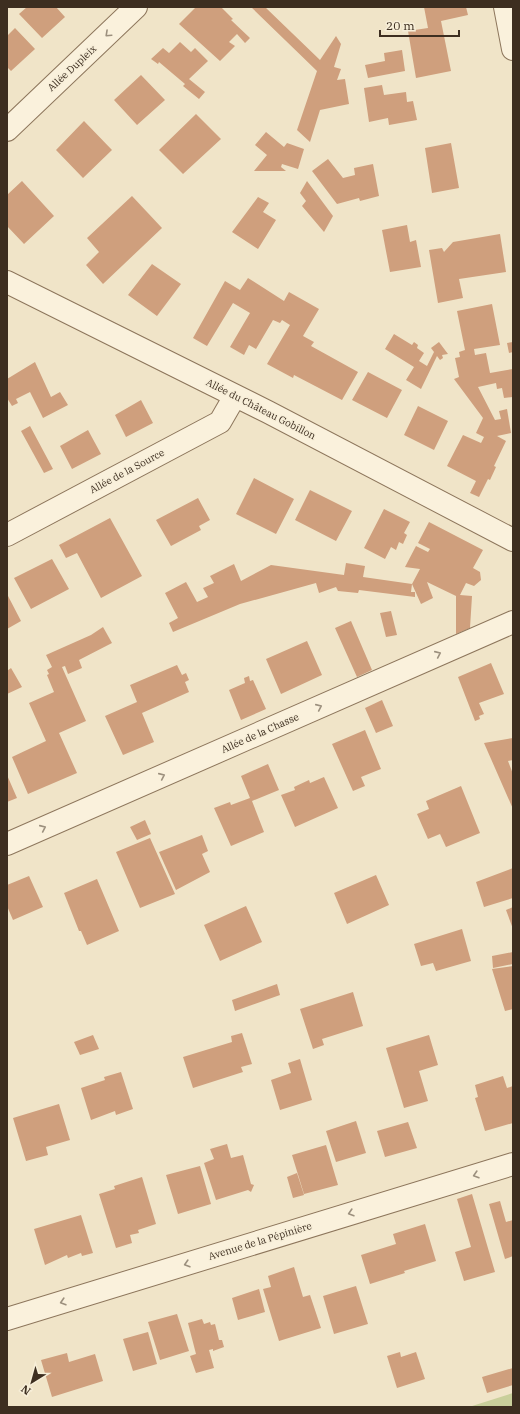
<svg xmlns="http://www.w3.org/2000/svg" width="520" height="1414" viewBox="0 0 520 1414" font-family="'IBM Plex Serif',serif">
	<rect width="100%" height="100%" fill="#f0e4c8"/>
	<path fill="#c9cf9b" d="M513,1393V1407H469Z"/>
	<path fill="#cf9f7d" d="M27,7H56L65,17L42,38L19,14Z
		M196,7H221L233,19L231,20L250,38L245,43L237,34L229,42L235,46L220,61L179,24Z
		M251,7H265L320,60L336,36L341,44L334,67L341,69L337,80L345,79L349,104L320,110L310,142L297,130L317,71Z
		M424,7H466L468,15L441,21L451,71L416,78L408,31L428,28Z
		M15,28L35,49L11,71L7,67V36Z
		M180,42L191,52L195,48L208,61L189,79L205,92L199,99L183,86L185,84L159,62L158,64L151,59L163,48L169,53Z
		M402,50L405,71L368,78L365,65L385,61L384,53Z
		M141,75L165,100L137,125L114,100Z
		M382,85L384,95L406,92L407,102L413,101L417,120L389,125L388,118L369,122L364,88Z
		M196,114L221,139L183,174L159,150Z
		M84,121L112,150L83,178L56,150Z
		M266,132L284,147L287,143L304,149L298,169L282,164L281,167L286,171H254L267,155L255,145Z
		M451,143L459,188L432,193L425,148Z
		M328,159L343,178L355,175L354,168L373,164L379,196L360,201L359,198L337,204L312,171Z
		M22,181L54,216L24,244L7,226V195Z
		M307,181L333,216L324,232L302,206L306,201L300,193Z
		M132,196L162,228L103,284L86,265L99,252L87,238Z
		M258,197L269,203L263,212L276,220L258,249L232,232Z
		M407,225L410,242L416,240L421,267L390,272L382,230Z
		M500,234L506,272L459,279L463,298L438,303L429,250L442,248L444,252L453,242Z
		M152,264L181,284L157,316L128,295Z
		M248,278L284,301L289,292L319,309L303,336L314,342L311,346L358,372L342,400L294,375L293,378L267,364L290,325L282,320L280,323L273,320L256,349L249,345L244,355L230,347L250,313L233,303L207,346L193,338L225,281L240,290Z
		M492,304L500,345L474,349L475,355L486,353L490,373L513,369V397L504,398L502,388L497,389L496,383L478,387L495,420L501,419L499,411L507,409L511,433L497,436L506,441L494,466L496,467L490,480L488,479L479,497L470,493L476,481L447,466L463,435L481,443L484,437L476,433L483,418L454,379L459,377L455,358L460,357L459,352L465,350L457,311Z
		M394,334L412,345L414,342L418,345L417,348L424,353L419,361L427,366L434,352L431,348L439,342L448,354L442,355L443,358L440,360L437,356L421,389L406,380L414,367L385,349Z
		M513,342V352L509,353L507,343Z
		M35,362L51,397L60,392L68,405L43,418L30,392L16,399L18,403L12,406L7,398V379Z
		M368,372L402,390L387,418L352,400Z
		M141,400L153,423L126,437L115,415Z
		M418,406L448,421L434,450L404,435Z
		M30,426L53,469L44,473L21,431Z
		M88,430L101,454L72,469L60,446Z
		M254,478L294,499L276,534L236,514Z
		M310,490L352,511L336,541L295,520Z
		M198,498L210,520L199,526L201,530L171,546L156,520Z
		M384,509L410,522L404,533L407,535L403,544L399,542L396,550L391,547L385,559L364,548Z
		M110,518L142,576L101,598L77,553L66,558L59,545Z
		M429,522L483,550L473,568L480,572L481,580L474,586L466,583L460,595L472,596L470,628L456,634V596L427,582L433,598L421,604L412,584L420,569L405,567L416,546L428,552L430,549L418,543Z
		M52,559L69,589L31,609L14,578Z
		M346,563L365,566L363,577L412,584L411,592H415V597L359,590L358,593L338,591L336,587L319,593L316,583L240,604L173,632L169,623L178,618L165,593L186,582L197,602L208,597L203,588L214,583L210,576L234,564L241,581L271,565L344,575Z
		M7,594L21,621L7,629Z
		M391,611L397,635L386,637L380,613Z
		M351,621L372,670L357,677L335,628Z
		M103,627L112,643L79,660L82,668L68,674L65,666L62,667L86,721L59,733L77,773L28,794L12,757L46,741L29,703L54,692L47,675L49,674L47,670L52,667L46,655L91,635Z
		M307,641L322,675L281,694L266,659Z
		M491,663L504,694L479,703L484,714L479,716L480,719L475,721L458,677Z
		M177,665L182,675L186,673L189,680L185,682L189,692L142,713L154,742L123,755L105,716L137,702L130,685Z
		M11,668L22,687L7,694V671Z
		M249,676L250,681L253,680L266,709L241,720L229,690L245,683L244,678Z
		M382,700L393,726L376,733L365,708Z
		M365,730L381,769L361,777L365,786L353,791L332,744Z
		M513,738V760L508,761L513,774V809L484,743Z
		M268,764L279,790L252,801L264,832L231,846L214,808L230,802L231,805L250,798L241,776Z
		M7,775L17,798L7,802Z
		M324,777L338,808L295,827L281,795L295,790L294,787L309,780L310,783Z
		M461,786L480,833L446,847L440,834L428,839L417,814L429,809L426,801Z
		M145,820L151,834L137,840L130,827Z
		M202,835L208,851L202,854L210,872L176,890L159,852Z
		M150,838L175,894L140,908L116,852Z
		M513,868V898L484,907L476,882Z
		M376,875L389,905L347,924L334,893Z
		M29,876L43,907L13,920L7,906V885Z
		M97,879L119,931L87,945L81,931H79L64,893Z
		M246,906L262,942L220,961L204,925Z
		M513,907V929L506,910Z
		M462,929L471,961L436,971L433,963L421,966L414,944Z
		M513,952V964L493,968L492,956Z
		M513,966V1009L505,1011L492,969Z
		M277,984L280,995L235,1011L232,1000Z
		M353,992L363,1026L322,1039L324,1045L313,1049L300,1009Z
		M242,1033L252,1064L241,1067L243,1072L193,1088L183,1057L232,1042L231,1036Z
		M93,1035L99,1049L80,1055L74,1042Z
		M429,1035L438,1065L419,1071L428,1101L404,1108L386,1048Z
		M300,1059L312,1100L280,1110L271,1080L291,1073L288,1063Z
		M121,1072L133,1109L116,1115L115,1111L91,1120L81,1088L105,1080L104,1077Z
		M503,1076L507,1088L513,1086V1123L485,1131L475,1098L478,1097L475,1085Z
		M59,1104L70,1140L46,1147L48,1155L26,1161L13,1118Z
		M356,1121L366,1153L336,1162L326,1131Z
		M408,1122L417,1148L385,1157L377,1131Z
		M227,1144L231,1158L243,1155L251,1184L254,1185L251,1192L248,1190L216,1200L204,1163L214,1159L210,1149Z
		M326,1145L338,1185L304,1194L292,1155Z
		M200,1166L211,1204L178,1214L166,1175Z
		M297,1173L304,1195L293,1198L287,1177Z
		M142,1177L156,1224L138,1230L139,1233L130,1235L132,1243L116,1248L99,1194L115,1189L114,1186Z
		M472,1194L495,1272L464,1281L455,1252L471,1247L457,1199Z
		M500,1201L506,1222L513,1220V1256L505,1259L489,1204Z
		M81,1215L93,1253L82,1256L81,1253L68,1258L67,1255L45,1265L34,1229Z
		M425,1224L436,1261L404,1271L405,1273L370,1284L361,1255L396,1244L393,1234Z
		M294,1267L303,1297L310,1295L321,1328L279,1341L263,1289L271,1287L268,1276Z
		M356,1286L368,1324L334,1334L323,1296Z
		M259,1289L265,1312L238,1320L232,1298Z
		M177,1314L189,1351L160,1360L148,1322Z
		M202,1319L204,1324L210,1322L211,1325L215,1324L219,1340H222L224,1347L213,1351V1349L209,1350L214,1368L196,1373L190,1356L196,1354L188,1323Z
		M148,1332L157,1364L133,1371L123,1339Z
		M400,1352L401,1357L416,1352L425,1379L397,1388L387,1356Z
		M67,1353L69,1362L95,1354L103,1381L52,1397L41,1360Z
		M513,1368V1385L487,1393L482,1377Z"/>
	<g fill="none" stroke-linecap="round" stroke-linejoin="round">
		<defs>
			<path id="street" d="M505,7L513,49
				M7,130L136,7
				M7,282L268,412L513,540
				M7,535L220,422L235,396
				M7,844L513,622
				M7,1319L513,1164"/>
		</defs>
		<use href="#street" stroke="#8d765c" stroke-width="24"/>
		<use href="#street" stroke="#faf1dc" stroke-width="22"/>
	</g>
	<defs><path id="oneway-chevron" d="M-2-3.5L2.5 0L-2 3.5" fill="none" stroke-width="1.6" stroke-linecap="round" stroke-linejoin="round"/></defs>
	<g stroke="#9c907e">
		<use href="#oneway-chevron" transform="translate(108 34) rotate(137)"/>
		<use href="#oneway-chevron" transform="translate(438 654) rotate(-24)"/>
		<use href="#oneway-chevron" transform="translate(319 707) rotate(-24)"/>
		<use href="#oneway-chevron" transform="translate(162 776) rotate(-24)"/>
		<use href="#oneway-chevron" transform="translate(43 828) rotate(-24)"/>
		<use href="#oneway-chevron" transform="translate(476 1175) rotate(163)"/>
		<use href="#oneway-chevron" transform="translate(351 1213) rotate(163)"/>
		<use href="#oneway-chevron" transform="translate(187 1264) rotate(163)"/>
		<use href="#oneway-chevron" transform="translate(63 1302) rotate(163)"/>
	</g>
	<g text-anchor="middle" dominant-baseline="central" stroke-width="3" stroke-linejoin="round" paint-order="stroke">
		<g font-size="10" fill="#3d2e20" stroke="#f7eed8">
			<text transform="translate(72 68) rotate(-43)">Allée Dupleix</text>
			<text transform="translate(261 409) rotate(27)">Allée du Château Gobillon</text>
			<text transform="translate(127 471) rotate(-28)">Allée de la Source</text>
			<text transform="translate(260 733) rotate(-24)">Allée de la Chasse</text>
			<text transform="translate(260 1241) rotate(-17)">Avenue de la Pépinière</text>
		</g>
	</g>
	<rect width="520" height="1414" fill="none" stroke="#3d2e20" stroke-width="16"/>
	<g transform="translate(32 1382) rotate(217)" stroke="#f7eed8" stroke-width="3" paint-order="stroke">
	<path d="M0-3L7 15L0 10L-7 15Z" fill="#3d2e20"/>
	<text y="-6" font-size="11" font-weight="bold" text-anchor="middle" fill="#3d2e20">N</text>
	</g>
	<path d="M380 30v6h79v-6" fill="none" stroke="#3d2e20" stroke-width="2"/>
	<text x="386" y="30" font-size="12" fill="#3d2e20" stroke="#f7eed8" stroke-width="3" paint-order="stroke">20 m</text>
</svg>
